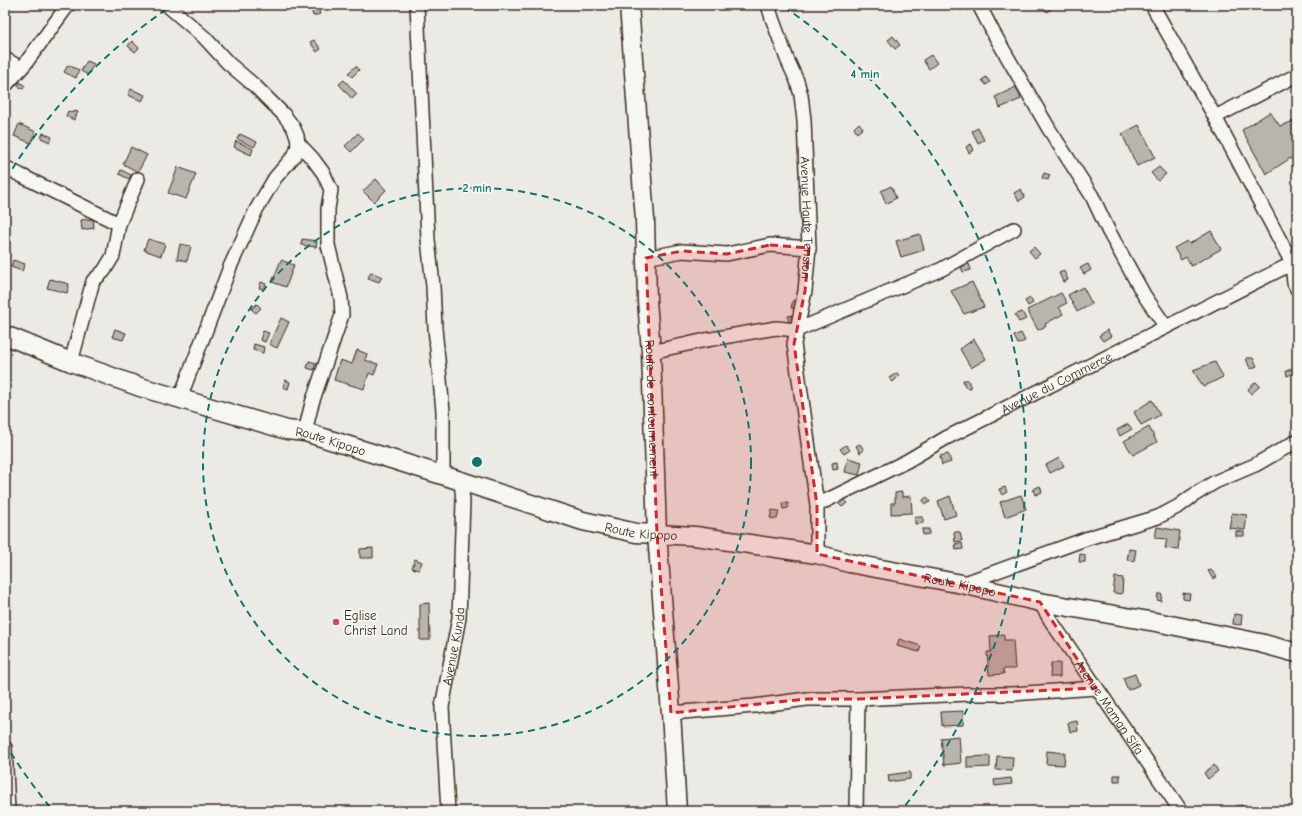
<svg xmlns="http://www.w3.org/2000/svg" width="1302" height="816" viewBox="0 0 1302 816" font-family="'Comic Neue',sans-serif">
	<rect width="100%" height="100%" fill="#ebeae5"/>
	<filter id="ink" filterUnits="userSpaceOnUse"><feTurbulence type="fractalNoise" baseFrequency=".025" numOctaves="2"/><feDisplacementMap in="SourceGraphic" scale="8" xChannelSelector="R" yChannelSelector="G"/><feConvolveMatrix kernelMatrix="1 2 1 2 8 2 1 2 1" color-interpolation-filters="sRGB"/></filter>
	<g filter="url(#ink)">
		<path fill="#bab4ae" stroke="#3b2a1e" d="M284,5H292L294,6L290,10Z
			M310,5H317L320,14L313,16Z
			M959,5H963L965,7L961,11L957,7Z
			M1044,5H1056L1047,12L1042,6Z
			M1248,5H1257L1258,7L1249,11L1246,6Z
			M893,36L900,45L895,49L888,40Z
			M314,40L321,49L317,52L310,42Z
			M132,41L139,48L135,52L128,46Z
			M931,55L937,63L929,69L923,60Z
			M87,61L94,64L88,75L81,71Z
			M68,65L79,70L76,78L64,72Z
			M356,66L359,70L352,77L348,73Z
			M986,77L990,82L986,85L982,80Z
			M344,80L357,94L352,99L339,84Z
			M20,82L25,86L23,89L18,86Z
			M1016,87L1021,99L1000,108L995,97Z
			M131,89L145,95L142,101L128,95Z
			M68,111L74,113L75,111L78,112L74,120L66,116Z
			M1270,112L1280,126L1294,121L1297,127V154L1266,174L1242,130Z
			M859,123L863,128L857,133L854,128Z
			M19,124L36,132L31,143L14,136Z
			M1139,125L1155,157L1137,166L1122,134Z
			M978,128L984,140L978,143L972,131Z
			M43,133L52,137L50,142L41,138Z
			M358,133L364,139L351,152L345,146Z
			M240,134L257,142L254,147L237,139Z
			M236,141L253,149L251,155L234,147Z
			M971,144L974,150L969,153L966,147Z
			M131,147L147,155L138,172L123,164Z
			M178,167L196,174L186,199L168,193Z
			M1159,167L1166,174L1158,181L1151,173Z
			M121,170L131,175L129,179L119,174Z
			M1044,173L1050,175L1048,180L1042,178Z
			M376,179L386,190L374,202L363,191Z
			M891,186L896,198L886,204L881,191Z
			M1021,189L1025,197L1019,201L1014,193Z
			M5,197L10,199L8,205L5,204Z
			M93,219L94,228L82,230L81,220Z
			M1211,231L1221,249L1191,266L1186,257L1181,260L1174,248L1187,241L1189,244Z
			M920,234L924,250L901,257L896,241Z
			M148,239L165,244L161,256L144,250Z
			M302,239L317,241L316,247L301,245Z
			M180,244L191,246L187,261L177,259Z
			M1034,247L1040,254L1035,258L1029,251Z
			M13,260L25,264L22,271L11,267Z
			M281,260L294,265L286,287L272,282Z
			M969,264L971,270L963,272L961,267Z
			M1088,264L1091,270L1084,274L1080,268Z
			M1064,271L1068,280L1063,282L1059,273Z
			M371,272L382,277L379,282L368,278Z
			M50,279L69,284L67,293L47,288Z
			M261,282L266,284L264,289L259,288Z
			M972,282L984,307L964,314L951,291Z
			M1083,287L1092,304L1077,312L1068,295Z
			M1061,293L1067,303L1059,307L1063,314L1045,324L1046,326L1038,330L1027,310Z
			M1030,298L1033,303L1028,306L1025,301Z
			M793,300L799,302L797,308H791Z
			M257,304L261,308L256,313L251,309Z
			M1022,312L1026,319L1019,322L1015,315Z
			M793,315L796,327L789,326L788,316Z
			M281,318L289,322L277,348L269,344Z
			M115,329L126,333L123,340L112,337Z
			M1107,330L1111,336L1103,341L1099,336Z
			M263,331L269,333L265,342L260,340Z
			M1021,333L1025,341L1018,344L1014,336Z
			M974,339L986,359L971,368L960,349Z
			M254,344L264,347L263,353L253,350Z
			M357,350L367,354L365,360L378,364L374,375L369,373L364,389L334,380L340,360L352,364Z
			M1246,358H1253L1257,366L1250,369Z
			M309,361L316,363L314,370L307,368Z
			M1215,362L1223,377L1203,387L1193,370Z
			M1297,367V372L1287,376L1286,371Z
			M897,373L899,376L893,382L889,378Z
			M285,380L290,382L288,389L283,387Z
			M963,380H968L971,388L965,387Z
			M1256,382L1260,386L1251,394L1248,389Z
			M1152,400L1160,415L1141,425L1134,412Z
			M1128,424L1132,429L1120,436L1117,430Z
			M1149,427L1157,442L1133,455L1124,441Z
			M860,444L864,450L860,453L856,446Z
			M846,445L850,450L844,454L840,449Z
			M948,454L951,462L942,465L940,456Z
			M848,458L862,462L859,475L845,472Z
			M1059,458L1064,466L1050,473L1046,465Z
			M837,462L838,469L833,470L832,463Z
			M1040,486L1042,492L1035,495L1033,489Z
			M1005,487L1007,492L1002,495L999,489Z
			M902,492V497L911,496L912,513L891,514V503H895V493Z
			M1021,495L1026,509L1005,517L1000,502Z
			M950,496L956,515L944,519L938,501Z
			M842,497L847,503L842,507L837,502Z
			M927,497L930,502L925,504L923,500Z
			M782,503H788V508L783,509Z
			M772,510L779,511L777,519L770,518Z
			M1232,513L1247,515L1245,530L1229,528Z
			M915,517H923V523L915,524Z
			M1157,527L1180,531L1178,550L1165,548L1167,539L1155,538Z
			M922,529H929V534L923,535Z
			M1236,531L1244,532V536H1236Z
			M954,532H960L962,541L955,542Z
			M962,543L963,549L956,550L955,544Z
			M373,548V558H360V549Z
			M1129,549L1136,550L1134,561L1127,560Z
			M1080,554L1085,555V562H1079Z
			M415,559L422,562L419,570L412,568Z
			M1211,570L1217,577L1213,579L1208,571Z
			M1115,577L1123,578L1122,594L1113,593Z
			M1183,593L1190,594L1189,600L1183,599Z
			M1158,594H1162L1161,601L1157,600Z
			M429,603L430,640H420V604Z
			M1234,614L1242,615L1241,625L1233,624Z
			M1004,635V640H1013L1015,669H1003L1004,674L989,675L987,652H991L990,636Z
			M899,639L921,646L919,652L897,646Z
			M1051,663H1060V677H1050Z
			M1135,674L1139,685L1128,690L1123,678Z
			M963,711V725L942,726L941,712Z
			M1077,721L1078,731L1070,732L1068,723Z
			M959,736L961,763L944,765L941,738Z
			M1047,751L1065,753L1064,765L1046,764Z
			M990,756V767L967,768V757Z
			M997,756L1013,757L1012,771L996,770Z
			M1214,765L1218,771L1208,779L1204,773Z
			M910,772V779L889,782L888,775Z
			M1114,775H1120V781H1114Z
			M1011,778L1012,784L995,786L994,780Z
			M1242,805L1243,811H1236V806Z"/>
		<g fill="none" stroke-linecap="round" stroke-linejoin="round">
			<defs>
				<g id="street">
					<path d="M167,5L204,37L228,63L255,86L284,115L293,127L297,136L298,143L297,150L294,156L275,178L256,210L230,267L180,398"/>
					<path d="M417,5L428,239L433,286L435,328L443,411V475"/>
					<path id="s1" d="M768,5L772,18L787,59L797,81L801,95L804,120L809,248L805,291L794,344L817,505V554"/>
					<path d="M979,5L993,32L1049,129L1092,196L1108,230L1144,295L1166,327"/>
					<path d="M1152,5L1215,117L1292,263L1294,283L1297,289"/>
					<path d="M5,59L21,68"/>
					<path d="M5,86L25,64L68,5"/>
					<path d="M1215,117L1297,75"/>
					<path d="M298,143L313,159L324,174L331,190L328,209V245L341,298L342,315L312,403L305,432"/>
					<path d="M5,167L20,175L119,224"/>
					<path d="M646,258L682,251L727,254L770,245L809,248"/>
					<path d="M651,352L706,340L776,328L797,330L942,269L1014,229"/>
					<path d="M71,362L93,281L104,271L113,256L119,224L138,179"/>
					<path id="s2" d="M817,505L907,461L946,438L1297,261"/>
					<path d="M962,584L1091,537L1158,517L1179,506L1191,497L1215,482L1255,465L1297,441"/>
					<path id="s3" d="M1040,602L1051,621L1181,811"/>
					<path d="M671,713L754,706L807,699H858L968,694H1012L1096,688"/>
					<path d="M5,748L8,811"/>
					<path id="s4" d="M448,811L442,707L459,618L463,501L461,481"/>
					<path d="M856,811L858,699"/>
				</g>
				<g id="secondary">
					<path id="s5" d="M629,5L645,220L647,300L651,352L657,534L671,713L677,811"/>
					<path id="s6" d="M5,335L71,362L140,387L287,430L305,432L461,481L583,521L614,528L636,533L695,536L723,540L817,554L849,563L962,584L1040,602L1161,623L1260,643L1297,653"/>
				</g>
			</defs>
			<use href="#street" stroke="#3b2a1e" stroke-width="16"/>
			<use href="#secondary" stroke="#3b2a1e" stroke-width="21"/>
			<use href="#street" stroke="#f6f6f2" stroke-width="13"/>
			<use href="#secondary" stroke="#f6f6f2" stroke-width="18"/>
		</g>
	</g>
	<path fill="#d62828" fill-opacity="0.2" stroke="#d62828" stroke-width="3" stroke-dasharray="8 5" stroke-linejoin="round" d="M770,245L809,248L805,291L794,344L817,505V554L1040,602L1096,688L858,699H807L671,713L657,534L646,258L682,251L727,254Z"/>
	<g fill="none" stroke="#0f766e" stroke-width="2" stroke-dasharray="7 5">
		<circle cx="477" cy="462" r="274"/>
		<path d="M50 807A549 549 0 0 1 6 745M6 179A549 549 0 0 1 170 7M784 7A549 549 0 0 1 904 807"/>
	</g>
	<circle fill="#d1495b" stroke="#f6f6f2" stroke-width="1.5" cx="336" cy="622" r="4"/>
	<g text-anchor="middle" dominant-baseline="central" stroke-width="3.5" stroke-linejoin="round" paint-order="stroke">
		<g font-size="13" fill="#3b2a1e" stroke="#f6f6f2">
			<text stroke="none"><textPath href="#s1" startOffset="219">Avenue Haute Tension</textPath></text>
			<text stroke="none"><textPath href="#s2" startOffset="269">Avenue du Commerce</textPath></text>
			<text stroke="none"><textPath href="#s5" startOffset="404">Route de contournement</textPath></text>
			<text stroke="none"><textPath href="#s6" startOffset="343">Route Kipopo</textPath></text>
			<text stroke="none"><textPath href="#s6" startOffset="667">Route Kipopo</textPath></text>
			<text stroke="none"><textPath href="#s6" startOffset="991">Route Kipopo</textPath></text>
			<text stroke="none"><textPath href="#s4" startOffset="166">Avenue Kunda</textPath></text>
			<text stroke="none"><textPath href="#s3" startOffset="126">Avenue Maman Sifa</textPath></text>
		</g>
		<g font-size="13" fill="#3b2a1e" stroke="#f6f6f2" text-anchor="start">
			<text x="344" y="615">Eglise<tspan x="344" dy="15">Christ Land</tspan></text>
		</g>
	</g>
	<circle cx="477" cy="462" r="6" fill="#0f766e" stroke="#f6f6f2" stroke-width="2"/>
	<g font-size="12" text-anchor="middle" font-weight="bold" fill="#0f766e" stroke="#f6f6f2" stroke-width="3.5" stroke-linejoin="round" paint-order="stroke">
		<text x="865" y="78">4 min</text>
		<text x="477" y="192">2 min</text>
	</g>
	<rect width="1302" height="816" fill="none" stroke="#f6f6f2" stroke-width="20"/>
	<rect x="10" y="10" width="1282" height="796" fill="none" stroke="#3b2a1e" stroke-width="1.5" filter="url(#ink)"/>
</svg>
